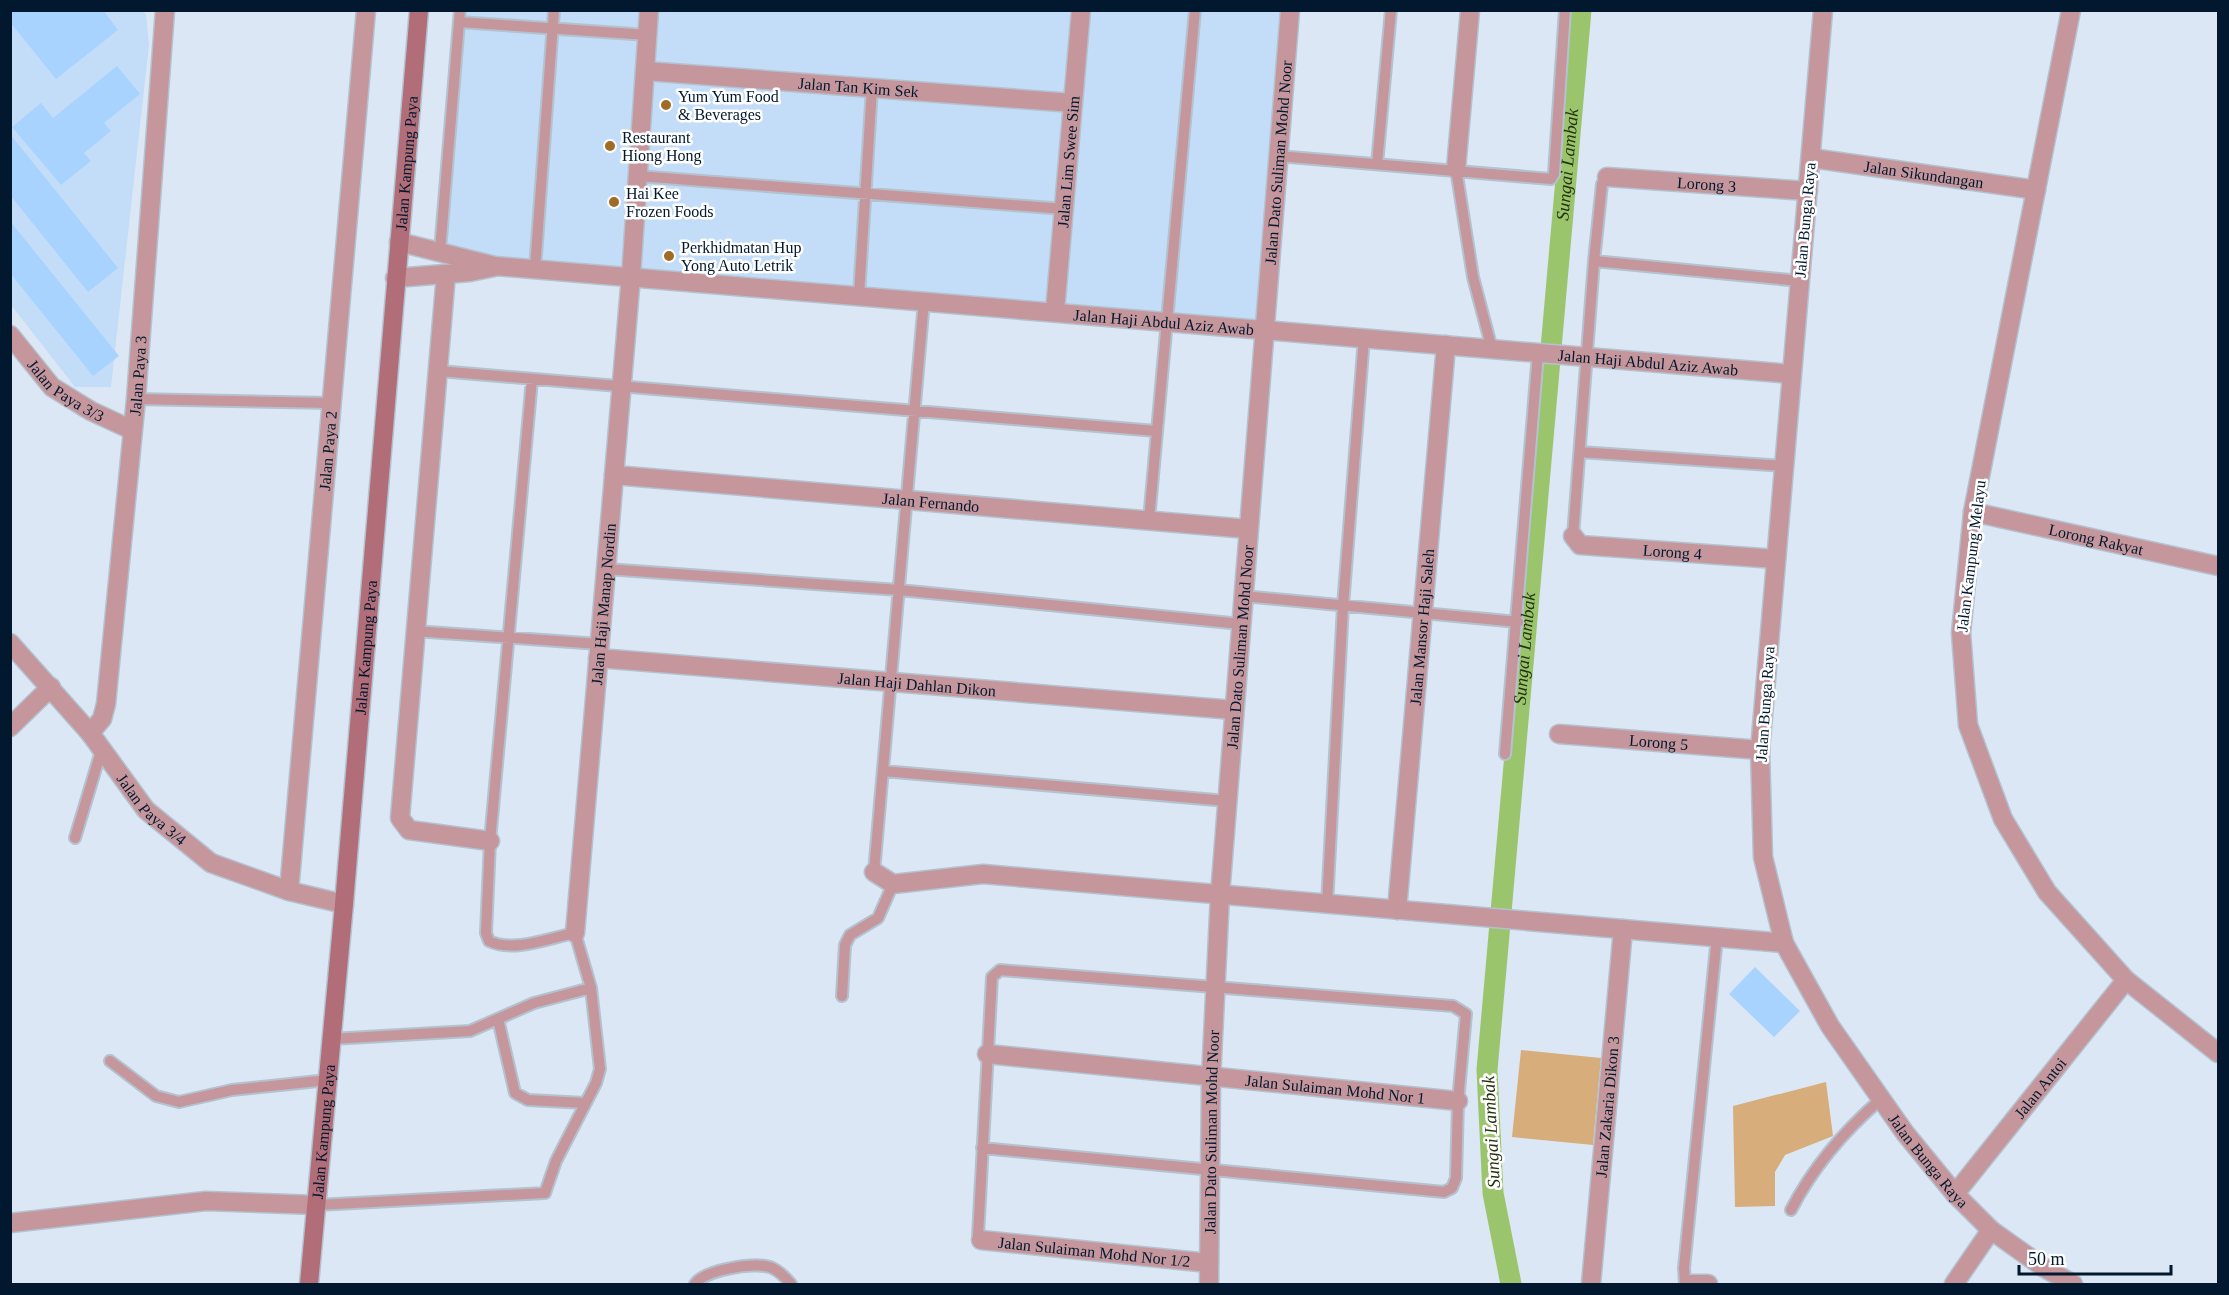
<svg xmlns="http://www.w3.org/2000/svg" width="2229" height="1295" viewBox="0 0 2229 1295" font-family="Georgia,serif">
	<rect width="100%" height="100%" fill="#dbe7f4"/>
	<path fill="#c3ddf8" d="M11,11H143L146,14L149,45L111,387H75L11,305Z
		M455,11H1298L1272,322L494,259L436,243Z"/>
	<path fill="#d8ad7c" d="M1521,1050L1601,1058L1593,1145L1512,1137Z
		M1826,1082L1833,1136L1785,1155L1775,1172V1206L1735,1207L1733,1106Z"/>
	<g fill="none" stroke-linecap="round" stroke-linejoin="round">
		<path stroke="#9bc56c" stroke-width="21" id="s1" d="M1511,1284L1493,1193L1487,1070L1581,10"/>
	</g>
	<path fill="#a9d3ff" d="M10,10H103L118,30L56,79L10,22Z
		M117,66L140,94L104,123L111,131L84,153L91,161L61,185L12,127L41,103L53,118Z
		M10,134L118,268L88,292L10,195Z
		M10,221L119,356L93,376L10,273Z
		M1755,967L1800,1011L1774,1037L1729,994Z"/>
	<g fill="none" stroke-linecap="round" stroke-linejoin="round">
		<defs>
			<path id="lane" d="M459,22L648,35
				M1278,156L1551,179L1554,174L1565,10
				M1377,164L1391,10
				M1456,169L1473,277L1492,349
				M638,176L1064,209
				M1607,177L1602,184L1594,261L1800,281
				M440,251L460,10
				M535,269L554,10
				M859,295L872,88
				M439,371L1156,431
				M136,399L331,403
				M1580,452L1783,466
				M1149,520L1195,10
				M1573,536L1594,261
				M606,569L899,590L1241,624
				M1243,596L1518,622
				M414,631L599,644
				M1505,754L1538,353
				M883,771L1227,801
				M75,838L102,748
				M874,872L924,301
				M1327,904L1343,606L1364,338
				M842,996L845,945L850,935L878,918L893,884
				M498,1019L515,1093L528,1100L585,1103
				M331,1039L470,1031L534,1003L591,988
				M110,1061L156,1096L179,1102L232,1090L328,1080
				M317,1205L545,1193L556,1161L596,1083L600,1069L591,988L575,933C549,938 514,953 489,941L486,933L490,841L532,379
				M1791,1210C1813,1167 1844,1131 1881,1099
				M981,1240L978,1236L992,977L1000,970L1453,1006L1466,1014L1458,1101L1456,1178L1452,1188L1444,1192L982,1148
				M695,1284C704,1270 754,1262 770,1267C778,1270 786,1278 791,1284
				M1685,1284L1684,1268L1717,937"/>
			<g id="street">
				<path id="s2" d="M1823,10L1760,750L1763,857L1784,943L1830,1026L1905,1133L1955,1194L1991,1230L2043,1267L2073,1284"/>
				<path d="M2071,10L1973,512L1961,633L1968,725L2003,819L2047,892L2126,980L2218,1053"/>
				<path id="s3" d="M645,71L1073,103"/>
				<path id="s4" d="M1811,158L2036,190"/>
				<path d="M1456,169L1470,10"/>
				<path id="s5" d="M1607,177L1808,191"/>
				<path id="s6" d="M399,242L495,266L1791,374"/>
				<path d="M446,274L400,818L409,830L490,841"/>
				<path d="M395,278L470,272L494,267"/>
				<path id="s7" d="M1055,311L1081,10"/>
				<path id="s8" d="M10,335L52,387L91,411L132,430"/>
				<path id="s9" d="M614,475L1248,529"/>
				<path id="s10" d="M1973,512L2218,566"/>
				<path id="s11" d="M1573,536L1580,545L1776,559"/>
				<path id="s12" d="M10,643L90,733L146,810L211,863L289,891L344,904"/>
				<path id="s13" d="M598,658L1234,710"/>
				<path d="M10,727L51,687"/>
				<path id="s14" d="M90,733L102,719L106,704L136,399L165,10"/>
				<path id="s15" d="M1559,734L1760,750"/>
				<path d="M874,872L893,884L983,874L1784,943"/>
				<path id="s16" d="M289,891L366,10"/>
				<path id="s17" d="M1397,910L1446,345"/>
				<path id="s18" d="M575,933L631,276L649,10"/>
				<path id="s19" d="M987,1054L1458,1101"/>
				<path id="s20" d="M1955,1194L2126,980"/>
				<path d="M10,1223L206,1201L317,1205"/>
				<path id="s21" d="M981,1240L1209,1263"/>
				<path id="s22" d="M1209,1284L1211,1078L1220,895L1290,10"/>
				<path id="s23" d="M1591,1284L1623,929"/>
				<path d="M1691,1284H1708"/>
				<path d="M1954,1284L1991,1230"/>
			</g>
			<g id="secondary">
				<path id="s24" d="M309,1284L344,904L419,10"/>
			</g>
		</defs>
		<use href="#lane" stroke="#b4c2d0" stroke-width="14"/>
		<use href="#street" stroke="#b4c2d0" stroke-width="21"/>
		<use href="#secondary" stroke="#b4c2d0" stroke-width="21"/>
		<use href="#lane" stroke="#c5969c" stroke-width="10"/>
		<use href="#street" stroke="#c5969c" stroke-width="18"/>
		<use href="#secondary" stroke="#b16e79" stroke-width="18"/>
	</g>
	<g fill="#a06b24" stroke="#fff" stroke-width="2">
		<circle cx="666" cy="105" r="6"/>
		<circle cx="610" cy="146" r="6"/>
		<circle cx="614" cy="202" r="6"/>
		<circle cx="669" cy="256" r="6"/>
	</g>
	<g text-anchor="middle" dominant-baseline="central" stroke-width="5" stroke-linejoin="round" paint-order="stroke">
		<g font-size="16" fill="#02182e" stroke="#fff">
			<text stroke="none"><textPath href="#s3" startOffset="214">Jalan Tan Kim Sek</textPath></text>
			<text stroke="none"><textPath href="#s7" startOffset="150">Jalan Lim Swee Sim</textPath></text>
			<text stroke="none"><textPath href="#s22" startOffset="1124">Jalan Dato Suliman Mohd Noor</textPath></text>
			<text stroke="none"><textPath href="#s24" startOffset="1125">Jalan Kampung Paya</textPath></text>
			<text stroke="none"><textPath href="#s4" startOffset="114">Jalan Sikundangan</textPath></text>
			<text stroke="none"><textPath href="#s5" startOffset="100">Lorong 3</textPath></text>
			<text transform="translate(1805 220) rotate(-85)">Jalan Bunga Raya</text>
			<text stroke="none"><textPath href="#s6" startOffset="770">Jalan Haji Abdul Aziz Awab</textPath></text>
			<text stroke="none"><textPath href="#s6" startOffset="1256">Jalan Haji Abdul Aziz Awab</textPath></text>
			<text stroke="none"><textPath href="#s14" startOffset="364">Jalan Paya 3</textPath></text>
			<text stroke="none"><textPath href="#s8" startOffset="80">Jalan Paya 3/3</textPath></text>
			<text stroke="none"><textPath href="#s16" startOffset="442">Jalan Paya 2</textPath></text>
			<text stroke="none"><textPath href="#s9" startOffset="318">Jalan Fernando</textPath></text>
			<text stroke="none"><textPath href="#s10" startOffset="126">Lorong Rakyat</textPath></text>
			<text stroke="none"><textPath href="#s11" startOffset="104">Lorong 4</textPath></text>
			<text transform="translate(1971 556) rotate(-83)">Jalan Kampung Melayu</text>
			<text stroke="none"><textPath href="#s18" startOffset="330">Jalan Haji Manap Nordin</textPath></text>
			<text stroke="none"><textPath href="#s17" startOffset="284">Jalan Mansor Haji Saleh</textPath></text>
			<text stroke="none"><textPath href="#s22" startOffset="638">Jalan Dato Suliman Mohd Noor</textPath></text>
			<text stroke="none"><textPath href="#s24" startOffset="639">Jalan Kampung Paya</textPath></text>
			<text stroke="none"><textPath href="#s13" startOffset="320">Jalan Haji Dahlan Dikon</textPath></text>
			<text transform="translate(1765 704) rotate(-86)">Jalan Bunga Raya</text>
			<text stroke="none"><textPath href="#s15" startOffset="100">Lorong 5</textPath></text>
			<text stroke="none"><textPath href="#s12" startOffset="219">Jalan Paya 3/4</textPath></text>
			<text stroke="none"><textPath href="#s20" startOffset="136">Jalan Antoi</textPath></text>
			<text stroke="none"><textPath href="#s19" startOffset="350">Jalan Sulaiman Mohd Nor 1</textPath></text>
			<text stroke="none"><textPath href="#s23" startOffset="178">Jalan Zakaria Dikon 3</textPath></text>
			<text stroke="none"><textPath href="#s24" startOffset="153">Jalan Kampung Paya</textPath></text>
			<text stroke="none"><textPath href="#s22" startOffset="152">Jalan Dato Suliman Mohd Noor</textPath></text>
			<text stroke="none"><textPath href="#s2" startOffset="1200">Jalan Bunga Raya</textPath></text>
			<text stroke="none"><textPath href="#s21" startOffset="114">Jalan Sulaiman Mohd Nor 1/2</textPath></text>
		</g>
		<g font-size="16" fill="#02182e" stroke="#fff" text-anchor="start">
			<text x="678" y="96">Yum Yum Food<tspan x="678" dy="18">&amp; Beverages</tspan></text>
			<text x="622" y="137">Restaurant<tspan x="622" dy="18">Hiong Hong</tspan></text>
			<text x="626" y="193">Hai Kee<tspan x="626" dy="18">Frozen Foods</tspan></text>
			<text x="681" y="247">Perkhidmatan Hup<tspan x="681" dy="18">Yong Auto Letrik</tspan></text>
		</g>
		<g font-size="18" font-style="italic" fill="#22320d" stroke="#fff">
			<text stroke="none"><textPath href="#s1" startOffset="1125">Sungai Lambak</textPath></text>
			<text stroke="none"><textPath href="#s1" startOffset="639">Sungai Lambak</textPath></text>
			<text transform="translate(1491 1132) rotate(-93)">Sungai Lambak</text>
		</g>
	</g>
	<rect width="2229" height="1295" fill="none" stroke="#02182e" stroke-width="24"/>
	<path d="M2019 1265v9h152v-9" fill="none" stroke="#02182e" stroke-width="3"/>
	<text x="2028" y="1265" font-size="18" fill="#02182e" stroke="#ffffff" stroke-width="4.5" paint-order="stroke">50 m</text>
</svg>
